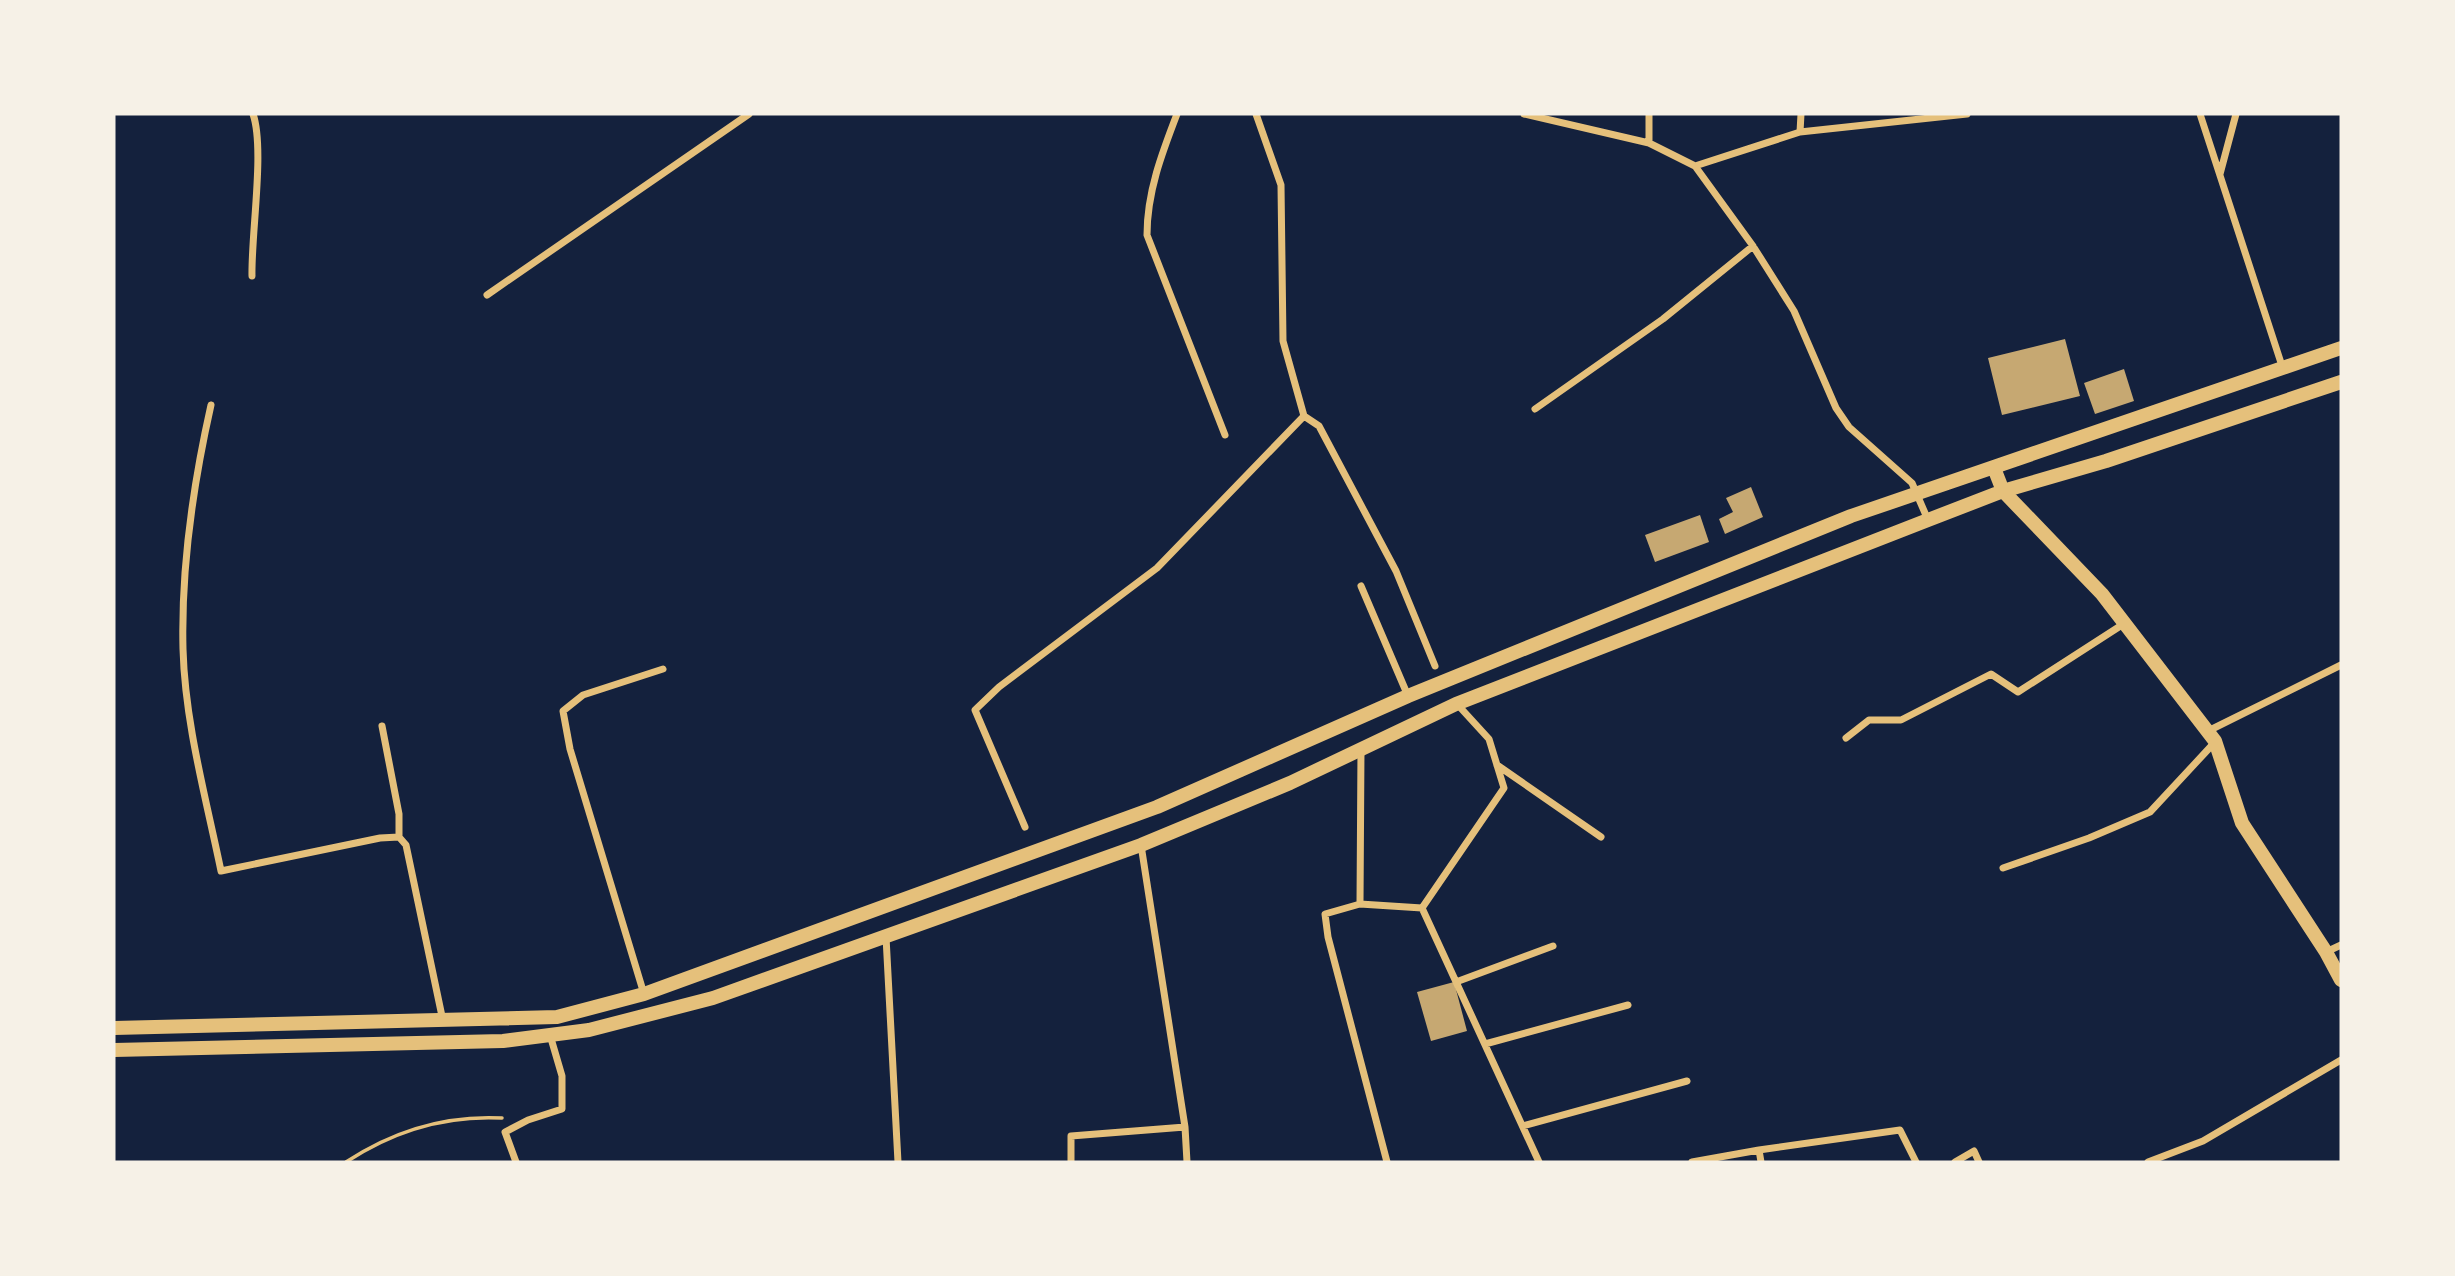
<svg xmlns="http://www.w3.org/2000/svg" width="2455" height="1276" viewBox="0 0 2455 1276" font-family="Lora,serif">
	<rect width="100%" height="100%" fill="#14213d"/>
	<path fill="#c6a872" d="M2065,339L2080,396L2002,415L1988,358Z
		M2124,369L2134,401L2095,414L2084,383Z
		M1751,487L1763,517L1725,534L1719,519L1733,512L1726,498Z
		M1700,515L1709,542L1655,562L1645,535Z
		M1454,982L1467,1031L1431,1041L1417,992Z"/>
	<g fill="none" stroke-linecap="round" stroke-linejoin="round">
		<path stroke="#e5c07b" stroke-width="3.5" d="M346,1162C393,1131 445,1115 502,1118"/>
		<path stroke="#e5c07b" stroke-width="7" d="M1177,114C1162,153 1147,192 1147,235L1225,435
			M1256,114L1281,185L1283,341L1304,416L1319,426L1396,571L1435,666
			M1524,114L1649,143L1695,166L1753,246L1794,311L1836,408L1849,427L1912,483L1928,520
			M1649,114V143
			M2200,114L2283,369
			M1800,132L1967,114
			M1695,166L1800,132L1801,114
			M2220,174L2236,114
			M252,276C251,234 265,149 253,114
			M487,295L749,114
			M211,405C193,485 181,567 183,649C185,723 206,798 221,871L380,838L399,837L406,845L443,1021
			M1535,409L1663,319L1753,246
			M1361,586L1408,696
			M382,726L399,814V837
			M2208,731L2341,665
			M1846,738L1869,720H1901L1991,674L2018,692L2125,623
			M1361,749L1360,904L1422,908L1539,1162
			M1497,765L1601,837
			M1025,827L975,710L999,687L1157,568L1304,416
			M2003,868L2089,838L2150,812L2215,742
			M1360,904L1325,914L1328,937L1387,1162
			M1422,908L1504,788L1489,739L1457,704
			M886,937L898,1162
			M2326,952L2341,945
			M1456,982L1553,946
			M644,994L570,749L563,711L583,695L663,669
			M1485,1044L1628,1005
			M1523,1126L1687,1081
			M1185,1127L1187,1162
			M516,1162L505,1132L528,1120L562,1109V1076L550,1035
			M1071,1162V1136L1185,1127L1141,845
			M1692,1162L1759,1150
			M1761,1162L1759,1150L1900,1130L1916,1162
			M1955,1162L1974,1151L1979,1162
			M2148,1162L2203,1141L2341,1060"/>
		<path stroke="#e5c07b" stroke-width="14" d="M1994,468L2003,491L2102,594L2215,741L2242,823L2326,952L2341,980
			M114,1028L557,1017L644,994L1157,807L1408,696L1851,516L2341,348
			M114,1050L503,1041L589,1030L713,998L1141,845L1290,783L1456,704L1928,520L2003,491L2106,461L2341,382"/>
	</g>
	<rect width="2455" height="1276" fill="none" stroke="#f6f1e7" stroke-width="231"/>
</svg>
